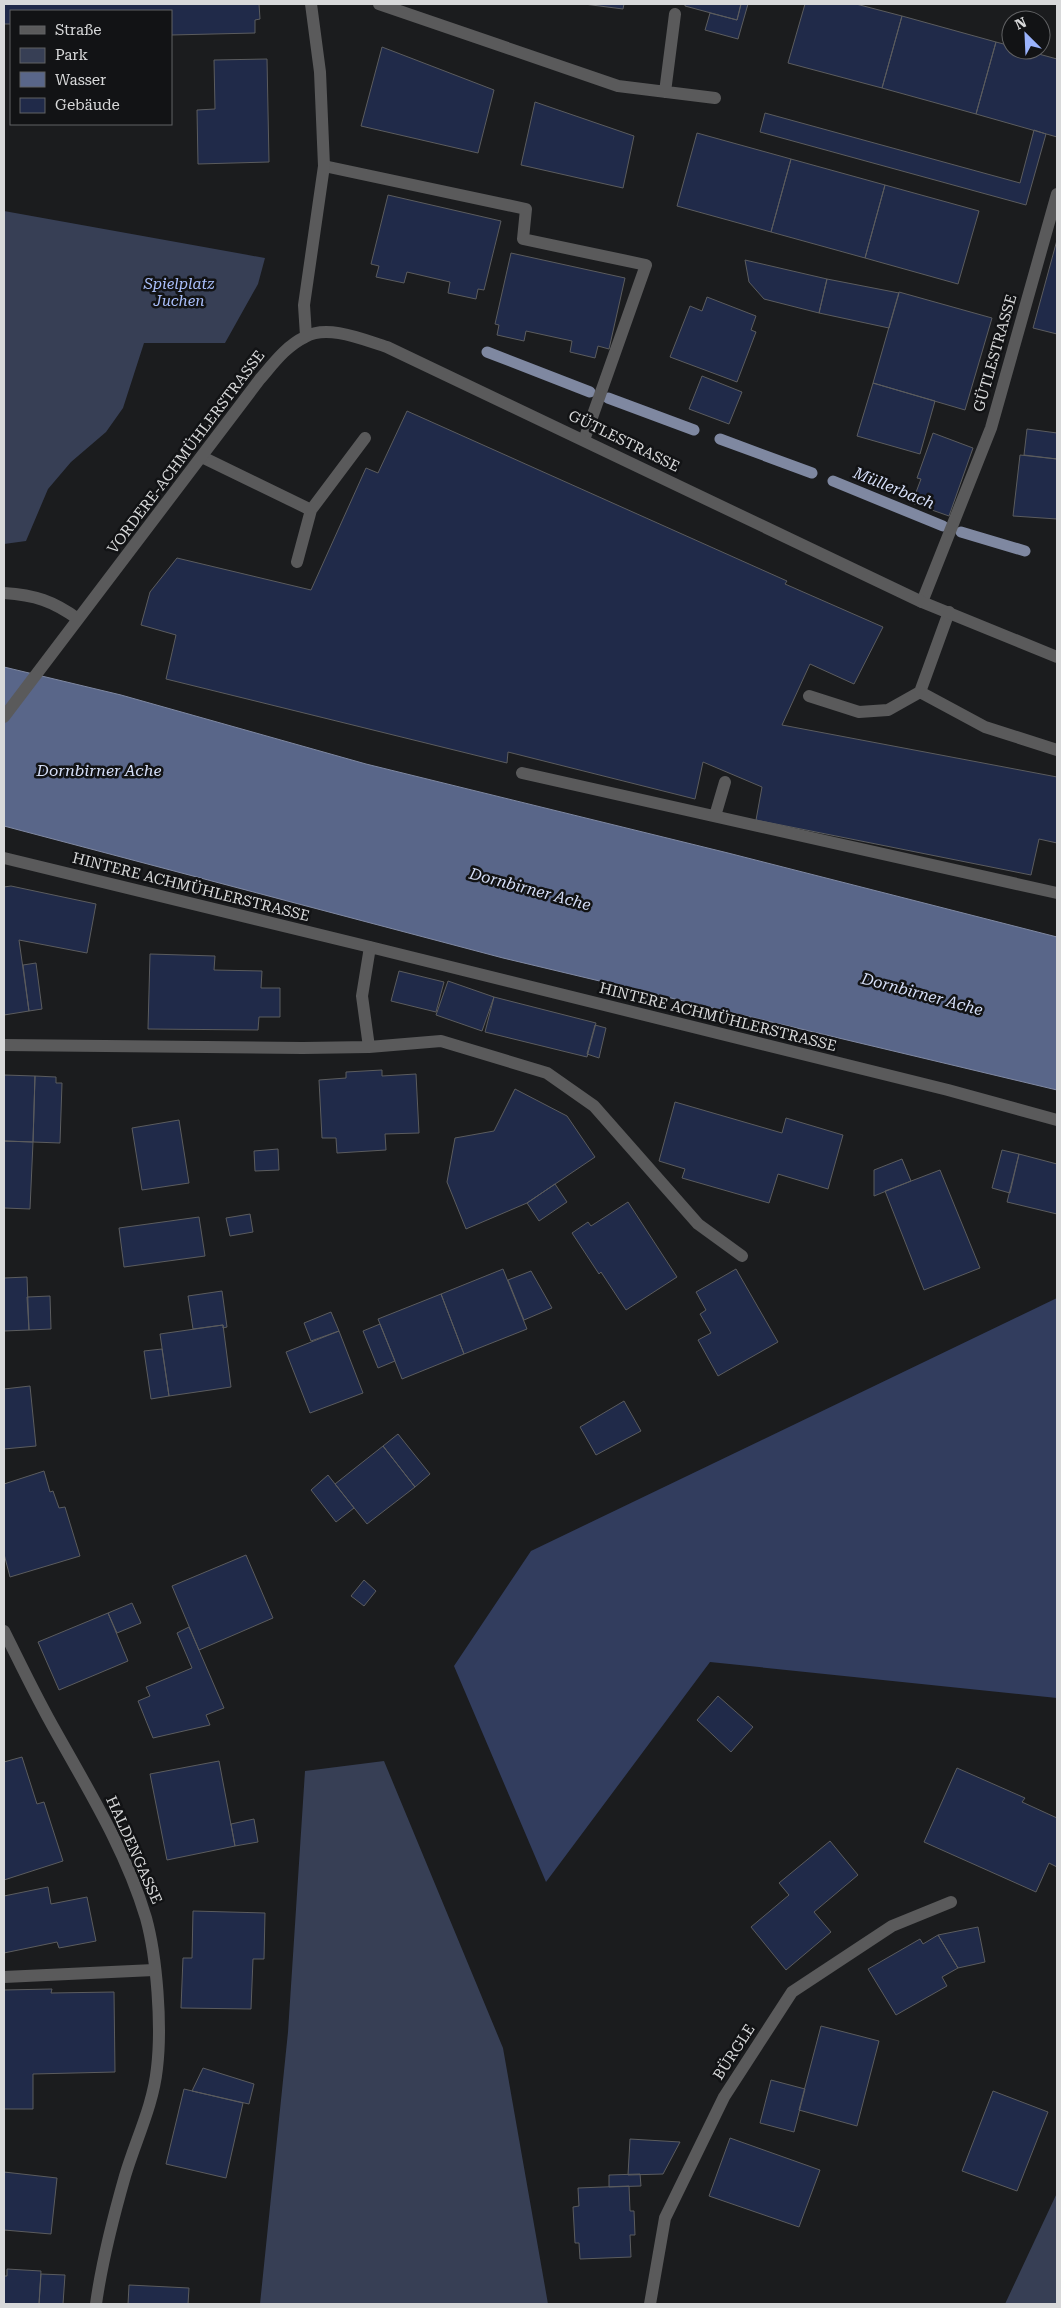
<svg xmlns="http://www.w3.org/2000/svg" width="1061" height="2308" viewBox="0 0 1061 2308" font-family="'Roboto Serif',serif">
	<rect width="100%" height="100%" fill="#1b1c1e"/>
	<path fill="#373f55" d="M4,211L265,258L258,284L225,343H144L123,408L106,432L71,462L48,489L26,541L4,544Z
		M384,1761L503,2048L548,2304H260L288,2032L305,1771Z
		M1057,2193V2304H1005Z"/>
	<path fill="#323d5e" d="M1057,1298V1698L710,1662L546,1882L454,1666L531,1551Z"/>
	<path fill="#596689" stroke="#7f88a1" d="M4,667L121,695L366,764L728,853L1057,937V1090L503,958L4,826Z"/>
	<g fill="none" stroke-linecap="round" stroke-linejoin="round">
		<path stroke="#7f88a1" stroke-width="11" d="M487,352L590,392
			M608,398L694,430
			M720,439L812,473
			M833,481L943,526
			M961,532L1025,551"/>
	</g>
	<path fill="#202a49" stroke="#5b5c5e" d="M4,4H259L260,19L255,20V33L171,35V11H11V24H4Z
		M584,4H624L623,9Z
		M685,4H741L737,20L685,6Z
		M741,4H748L738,39L705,30L710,13L737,20Z
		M805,4H856L902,16L882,88L788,63Z
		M902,16L996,42L976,114L882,88Z
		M996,42L1011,46V50H1024L1057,59V137L976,114Z
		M382,47L494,90L478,153L361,126Z
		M267,59L269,162L198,164L197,110L215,109L214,60Z
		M535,102L634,136L623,188L521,165Z
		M765,113L1020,183L1034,130L1046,134L1026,205L760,132Z
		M697,133L791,159L771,232L677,206Z
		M791,159L885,185L865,258L771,232Z
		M885,185L979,211L958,284L865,258Z
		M388,195L501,221L484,290L478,289L476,299L448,293L450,282L407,272L404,283L376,277L379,266L371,264Z
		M1057,240V334L1033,328Z
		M511,253L625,278L609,349L598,346L595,358L570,352L572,341L526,331L524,341L497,335L499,325L495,324Z
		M745,260L827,279L819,313L764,299L749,282Z
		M827,279L899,293L889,328L819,313Z
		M899,292L992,318L965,410L873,383Z
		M707,297L756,316L751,330L756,332L737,382L670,357L690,306L702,311Z
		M702,376L742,392L729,424L689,409Z
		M873,383L935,401L920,454L857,436Z
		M407,411L787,581L785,584L883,627L854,684L810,664L782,725L1057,777V843L1039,839L1031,875L756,820L762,787L703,762L695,799L508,752L507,763L166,679L176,635L141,625L150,592L177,558L311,590L366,468L378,473Z
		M1027,429L1057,433V459L1024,455Z
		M933,433L973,448L949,516L912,503L921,479L917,478Z
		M1020,455L1057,459V519L1013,516Z
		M11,886L96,904L87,953L19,940L29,1011L4,1015V887Z
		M150,954L215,956L214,970L262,971L261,988H280V1017H259L258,1030L148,1029Z
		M36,963L42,1009L29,1011L23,965Z
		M399,971L444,982L436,1012L391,1001Z
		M448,981L494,997L482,1031L436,1015Z
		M494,997L596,1023L587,1057L485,1032Z
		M595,1025L606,1028L599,1058L587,1054Z
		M382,1070V1076L416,1074L419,1133L385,1134L386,1150L337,1153L336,1138H322L319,1080L346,1078V1072Z
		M4,1075L35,1076L33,1142L4,1141Z
		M35,1076L56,1077V1083H62L60,1143L33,1142Z
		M515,1089L567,1116L595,1157L527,1203L466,1229L447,1182L455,1138L494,1131Z
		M675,1102L782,1133L786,1118L843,1135L828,1189L778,1174L769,1203L682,1178L685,1169L659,1161Z
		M179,1120L189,1183L142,1190L132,1128Z
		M4,1141L33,1142L30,1209L4,1208Z
		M278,1149L279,1170L255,1171L254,1151Z
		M1002,1150L1019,1154L1010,1193L992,1188Z
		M1019,1154L1057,1164V1214L1007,1202Z
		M902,1159L911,1181L874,1196V1170Z
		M940,1170L980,1268L924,1290L885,1191Z
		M555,1184L567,1202L539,1221L527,1203Z
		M628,1202L677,1277L626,1310L601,1272L599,1274L572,1233L588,1222L591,1226Z
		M250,1214L253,1232L230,1236L226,1218Z
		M199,1217L205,1256L124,1267L119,1228Z
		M503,1269L527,1329L464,1354L441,1294Z
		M736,1269L778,1342L718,1376L698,1340L711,1333L700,1314L706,1310L696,1292Z
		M531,1271L552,1308L524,1320L508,1280Z
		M27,1277L29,1330L4,1331V1278Z
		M222,1291L227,1327L223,1328V1325L193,1329L188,1296Z
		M441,1294L464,1354L402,1379L378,1319Z
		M50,1296L51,1329L29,1330L27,1297Z
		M331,1312L339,1331L311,1341L304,1323Z
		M380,1324L395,1361L378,1368L363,1331Z
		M223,1325L231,1387L169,1396L160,1334Z
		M339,1331L363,1393L310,1413L286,1352Z
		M162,1349L169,1396L151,1399L144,1351Z
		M30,1386L36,1446L4,1449V1389Z
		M624,1401L641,1431L596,1455L580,1427Z
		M398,1434L430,1474L415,1487L383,1446Z
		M383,1446L415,1487L367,1524L335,1484Z
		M44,1471L50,1492L53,1491L59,1508L65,1507L80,1556L10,1577L4,1554V1484Z
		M328,1475L354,1508L336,1522L311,1490Z
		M246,1555L273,1618L199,1650L172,1586Z
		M364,1580L376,1591L364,1606L351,1596Z
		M132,1603L141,1623L117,1633L108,1613Z
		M108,1613L128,1661L59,1690L38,1642Z
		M189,1627L224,1708L206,1715L210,1725L153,1738L138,1701L150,1696L146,1687L192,1668L177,1633Z
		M718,1696L753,1727L731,1752L697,1720Z
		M22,1757L37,1804L44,1802L63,1861L4,1880V1762Z
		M219,1761L235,1846L167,1860L150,1774Z
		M957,1768L1025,1798L1022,1802L1057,1818V1867L1049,1863L1036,1892L924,1842Z
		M254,1819L258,1842L235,1846L231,1824Z
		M830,1841L858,1875L814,1912L831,1932L786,1970L751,1927L789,1895L779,1883Z
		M48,1887L51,1904L87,1897L96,1941L59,1948L57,1942L4,1953V1896Z
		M193,1911L265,1913L264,1959H253L251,2009L181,2008L183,1958H192Z
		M978,1927L985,1962L958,1968L938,1935Z
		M938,1935L958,1968L942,1977L947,1986L896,2015L868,1969L920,1939L923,1944Z
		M52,1989L51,1993L114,1992L115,2072L33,2074V2109H4V1990Z
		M821,2026L879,2041L857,2126L799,2110Z
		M203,2068L254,2084L249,2104L192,2091Z
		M771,2080L805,2089L794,2132L760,2123Z
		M184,2089L243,2103L226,2178L166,2164Z
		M993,2091L1048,2112L1017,2191L962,2171Z
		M730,2138L820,2170L799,2227L709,2196Z
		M630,2139L680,2142L663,2174L628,2175Z
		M4,2172L57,2178L51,2234L4,2230Z
		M640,2174L641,2186L609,2187V2175Z
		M629,2186L630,2211H634L635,2235H630L631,2257L580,2259L579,2243H575L573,2207L579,2206L578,2188Z
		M7,2269L41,2271L39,2304H4V2276H7Z
		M41,2274L65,2275L63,2304H39Z
		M129,2285L189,2288L188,2304H128Z"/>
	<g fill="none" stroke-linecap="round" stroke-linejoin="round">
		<path stroke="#5a5a5b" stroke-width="12" d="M379,4L618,86L715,98
			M665,92L675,14
			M324,166L526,209L523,239L646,265L584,440
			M202,457L311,510L297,562
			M311,510L365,438
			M922,602L991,428L1057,194
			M920,692L985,727L1057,750
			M809,696L859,712L888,710L920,692L949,612
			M522,773L1057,893
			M715,816L725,782
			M4,1977L154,1970"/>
		<path stroke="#5a5a5b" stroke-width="12" d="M4,858L370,947L948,1090L1057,1120
			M4,1045L303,1048L369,1047L441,1041L547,1073L594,1106L698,1224L742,1256
			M369,1047L362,996L370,947
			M650,2304L665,2218L724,2097L792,1992L892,1926L951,1902"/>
		<path stroke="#5a5a5b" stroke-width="12" d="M306,336L304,305L324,166L320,72L311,4
			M4,593C35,595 53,601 78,619
			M4,717L260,379C273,364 286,346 305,337C328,324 364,340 387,347L922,602L1057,657
			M4,1631C21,1665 37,1699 56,1732C89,1791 126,1851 146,1918C157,1958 162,2026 157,2068C153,2106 136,2139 125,2176C113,2218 102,2261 96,2304"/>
	</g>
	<g text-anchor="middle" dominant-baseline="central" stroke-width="5" stroke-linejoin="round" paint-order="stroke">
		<g font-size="15" font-style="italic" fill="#abc0fc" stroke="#121315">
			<text x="179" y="284">Spielplatz<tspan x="179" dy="17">Juchen</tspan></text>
		</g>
		<g font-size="15" fill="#d8d9da" stroke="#121315">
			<text transform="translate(995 353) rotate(-74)">GÜTLESTRASSE</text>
			<text transform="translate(624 441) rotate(26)">GÜTLESTRASSE</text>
			<text transform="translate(186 452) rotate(-53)">VORDERE-ACHMÜHLERSTRASSE</text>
			<text transform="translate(191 887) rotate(14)">HINTERE ACHMÜHLERSTRASSE</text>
			<text transform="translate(718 1017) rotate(14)">HINTERE ACHMÜHLERSTRASSE</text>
			<text transform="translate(134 1850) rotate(66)">HALDENGASSE</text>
			<text transform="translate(734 2052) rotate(-57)">BÜRGLE</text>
		</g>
		<g font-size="16" font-style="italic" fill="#d6dff8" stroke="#121315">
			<text transform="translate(894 488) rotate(22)">Müllerbach</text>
			<text x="99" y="770">Dornbirner Ache</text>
			<text transform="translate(530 889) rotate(15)">Dornbirner Ache</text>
			<text transform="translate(922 994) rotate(15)">Dornbirner Ache</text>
		</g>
	</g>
	<rect width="1061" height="2308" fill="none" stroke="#d8d9da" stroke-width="10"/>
	<rect x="10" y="10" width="162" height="115" fill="#121315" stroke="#616264"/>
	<rect x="20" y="26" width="25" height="8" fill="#5a5a5b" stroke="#616264"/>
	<text x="55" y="35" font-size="15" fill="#d8d9da">Straße</text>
	<rect x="20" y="48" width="25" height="15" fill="#373f55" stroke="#616264"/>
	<text x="55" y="60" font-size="15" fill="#d8d9da">Park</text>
	<rect x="20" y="72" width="25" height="15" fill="#596689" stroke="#616264"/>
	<text x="55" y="85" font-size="15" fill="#d8d9da">Wasser</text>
	<rect x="20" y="98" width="25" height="15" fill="#202a49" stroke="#616264"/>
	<text x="55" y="110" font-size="15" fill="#d8d9da">Gebäude</text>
	<g transform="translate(1026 35) rotate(336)"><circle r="24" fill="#121315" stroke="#616264"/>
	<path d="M0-4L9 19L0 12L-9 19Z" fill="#9bb4fd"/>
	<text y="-8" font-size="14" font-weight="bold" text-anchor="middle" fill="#d8d9da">N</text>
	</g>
</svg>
